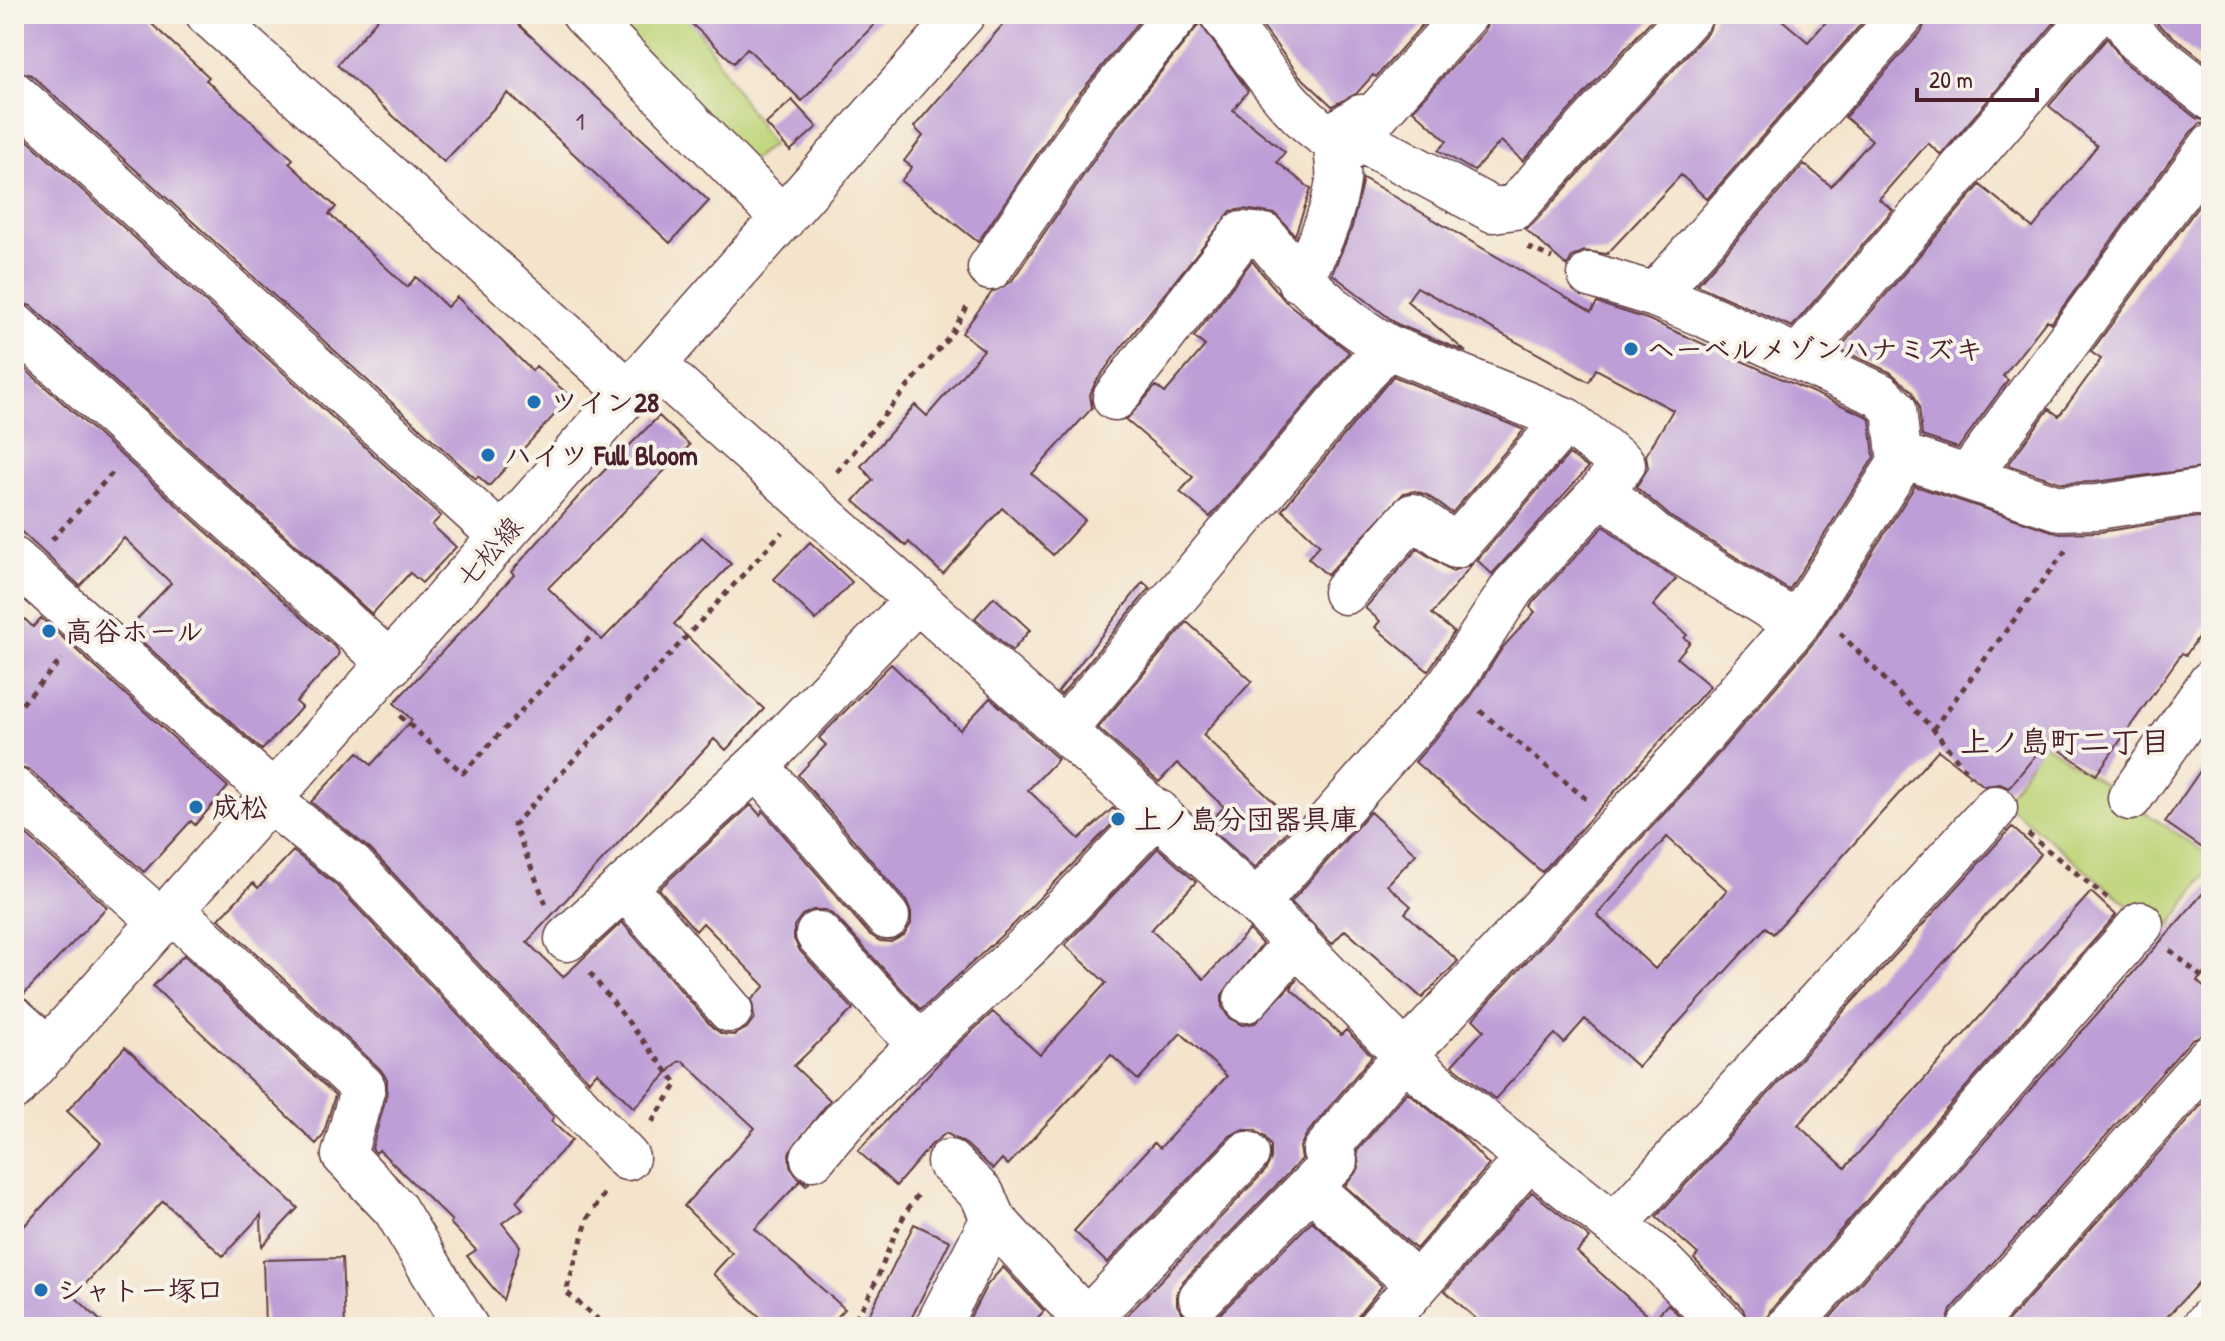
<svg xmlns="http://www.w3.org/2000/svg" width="2225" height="1341" viewBox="0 0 2225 1341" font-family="'Patrick Hand','Klee One',sans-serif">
	<rect width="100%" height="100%" fill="#f7f3e8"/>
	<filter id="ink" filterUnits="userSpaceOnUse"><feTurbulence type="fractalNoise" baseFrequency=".0125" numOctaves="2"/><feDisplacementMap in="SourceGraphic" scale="16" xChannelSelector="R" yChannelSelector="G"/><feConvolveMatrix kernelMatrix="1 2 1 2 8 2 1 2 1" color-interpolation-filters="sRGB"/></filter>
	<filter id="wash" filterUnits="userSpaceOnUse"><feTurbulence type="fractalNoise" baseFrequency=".006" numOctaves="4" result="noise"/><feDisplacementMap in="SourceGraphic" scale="32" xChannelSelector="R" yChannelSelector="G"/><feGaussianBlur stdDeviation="1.8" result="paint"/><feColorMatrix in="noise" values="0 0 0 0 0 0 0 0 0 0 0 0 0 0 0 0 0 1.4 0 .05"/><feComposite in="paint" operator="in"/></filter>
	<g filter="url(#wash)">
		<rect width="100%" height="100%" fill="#f4e4cc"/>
		<path fill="#bed478" stroke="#847a52" stroke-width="2" d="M604,14H688L772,145L745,166Z
			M2043,743L2211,857V866L2164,935L2004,802Z"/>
		<g id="blocks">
			<path fill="#bd9ed7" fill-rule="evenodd" d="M14,14H141L209,77L206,80L293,159L289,163L336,207L329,214L407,287L416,277L447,307L457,297L532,371L536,366L571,397L489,486L478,476L476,479L31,75L14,70Z
				M382,14H507L709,201L670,243L508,93L444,162L337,65Z
				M681,14H884L802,101L747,48L734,63Z
				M1012,14H1145L1074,100L978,242L901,181L912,167L904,161L923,136L914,127Z
				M1253,14H1432L1376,77L1373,75L1356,94L1332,106L1299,75Z
				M1490,14H1657L1523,161L1501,141L1474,171L1438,150L1447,141L1413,110L1485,31Z
				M1715,14H1775L1808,42L1833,14H1870L1707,199L1681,175L1607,254L1584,251L1572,257L1567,266L1525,229L1533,224L1709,31Z
				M1927,14H2062L1941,155L1928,143L1879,199L1893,210L1792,327L1697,285L1804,164L1831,186L1872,140L1845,117L1922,31Z
				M2165,14H2211V66L2157,24Z
				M1200,23L1248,91L1233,110L1285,152L1277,162L1311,189L1295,235L1275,214L1244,209L1231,211L1117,353L1095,383L1090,395L1092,408L1032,474L1085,520L1053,555L1002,508L943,574L909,542L906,546L854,501L873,480L861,466L915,405L927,416L984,350L962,333L992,292L1011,282L1115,129Z
				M2107,38L2123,61L2196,118L2211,122L2200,124L2191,132L2051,323L2047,320L2003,376L2008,380L1958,448L1922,436L1919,406L1912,391L1890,372L1839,349L1980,185L2033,228L2097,146L2049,106Z
				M792,100L817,127L790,151L766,124Z
				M14,128L441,516L432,525L456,547L422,583L410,573L372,614L31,306L14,301Z
				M1363,178L1591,312L1597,303L1647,319L1866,416L1870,420L1874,457L1789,590L1671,517L1636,487L1648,468L1646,455L1673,410L1596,369L1589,382L1417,287L1407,301L1466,352L1397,324L1332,274L1352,227Z
				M2211,189V458L2203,468L2095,482L2062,483L2008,465L2049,409L2059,416L2101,359L2091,352Z
				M1252,261L1285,301L1349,352L1210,517L1180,492L1193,477L1126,420L1156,386L1165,393L1205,346L1194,337Z
				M14,359L338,650L339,655L296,702L302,707L262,750L128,629L171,583L124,538L80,586L14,525Z
				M1393,376L1524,430L1452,513L1427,495L1415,491L1404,493L1327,575L1308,558L1320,545L1282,510Z
				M659,416L690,445L548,588L602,640L702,537L731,564L674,624L764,709L726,750L714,739L527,942L563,977L622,922L712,1027L722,1034L734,1035L747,1028L754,1018L752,999L765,986L703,923L696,931L659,889L751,805L760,815L763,811L869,934L880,941L891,942L904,935L911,924V912L906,901L798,775L826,745L819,738L891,664L960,730L990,698L1058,759L1028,790L1079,839L1113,808L1121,815L1014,924L921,1010L836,917L826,910H813L802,915L794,926V939L800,951L853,1009L794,1066L830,1100L789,1153L790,1167L798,1178L809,1183L806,1185L801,1180L755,1229L845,1309L828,1327H771L713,1274L732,1253L684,1206L755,1128L683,1061L678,1062L634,1108L597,1072L589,1081L371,850L311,802L358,752L371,765L412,720L394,703L514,575L511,572L579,496Z
				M1569,454L1588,468L1492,574L1477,560Z
				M1915,486L2058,533L2100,532L2198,517L2210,519L2211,618L2186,655L2182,653L2096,775L2047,741L2009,788L2000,784L1984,786L1938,750L1773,934L1766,927L1638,1067L1585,1019L1564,1043L1555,1034L1495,1099L1452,1065L1484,1030L1473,1019L1701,774L1816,640ZM1667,837L1727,890L1655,969L1597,915Z
				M1604,526L1640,556L1676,579L1653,606L1687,635L1684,638L1690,642L1677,658L1710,686L1542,872L1415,762L1468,701L1503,647L1535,612L1530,607L1533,602Z
				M810,542L852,582L816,620L774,579Z
				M1417,549L1452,571L1472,564L1432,614L1454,632L1428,671L1375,627L1380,621L1365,608Z
				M1143,582L1150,588L1061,695L1058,692Z
				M994,597L1030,630L1012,651L975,618Z
				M14,609L33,627L41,618L228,787L195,825L191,821L144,872L31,771L14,766Z
				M1187,622L1252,681L1203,735L1295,822L1255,868L1207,825L1224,807L1177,763L1159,782L1098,728Z
				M2211,755V854L2165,822Z
				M1370,812L1416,854L1387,885L1411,906L1405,913L1458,961L1422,998L1345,930L1332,944L1291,902Z
				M14,824L107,907L22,996L14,995Z
				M2012,827L2041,854L1798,1125L1845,1168L2091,892L2116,915L1770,1311L1765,1327H1749L1743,1309L1694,1259L1698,1254L1656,1217Z
				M1158,848L1196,882L1151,930L1204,979L1249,930L1262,944L1222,995V1007L1229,1018L1242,1025L1255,1023L1297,979L1291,989L1341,1035L1346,1030L1372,1056L1306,1135L1300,1147L1302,1159L1183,1281L1177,1293V1305L1184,1316L1196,1322H1208L1218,1316L1312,1221L1382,1286L1349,1327H1116L1265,1171L1271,1159V1146L1265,1137L1254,1130H1241L1230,1136L1107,1263L1074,1231L1154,1143L1160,1148L1227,1076L1181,1033L1138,1080L1111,1055L1008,1165L1002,1159L993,1169L966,1144L946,1133L931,1145L896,1186L858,1151L948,1053L993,1012L1040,1055L1106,983L1065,945Z
				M293,851L336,885L554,1117L551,1121L572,1140L516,1201L523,1209L502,1223L520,1246L503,1300L467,1256L476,1250L450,1223L452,1221L379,1150L376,1153L372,1148L387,1093V1079L380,1069L219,919L253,883L258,888Z
				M2211,884V966L2197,981L2211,994V1032L2192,1039L1951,1310L1946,1327H1822Z
				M184,955L335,1095L323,1136L316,1144L153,986Z
				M125,1047L298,1208L262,1246L261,1215L223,1256L163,1201L74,1296L107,1327H14V1237L101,1143L67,1111Z
				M1407,1092L1462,1136L1489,1165L1416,1249L1345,1186L1359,1168L1357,1151Z
				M2211,1094V1269L2158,1327H2003Z
				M1532,1192L1590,1238L1577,1252L1653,1320L1668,1304L1690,1327H1485L1445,1291Z
				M914,1224L950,1241L907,1327H863Z
				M342,1258L345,1327H265L263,1260Z
				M1003,1267L1044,1311L1029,1327H965L987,1285Z"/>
		</g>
	</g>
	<g filter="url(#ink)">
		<use href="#blocks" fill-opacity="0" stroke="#643d43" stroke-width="2"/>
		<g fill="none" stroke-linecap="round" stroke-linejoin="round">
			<defs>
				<path id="minor" d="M208,14L630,393
					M584,14L783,219
					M1222,14C1254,55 1300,134 1351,147L1362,140L1493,210L1515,207L1691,14
					M2121,14L2138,41L2211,98
					M14,94L502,537
					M990,268L1095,114L1177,14
					M1299,280C1317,252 1333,215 1338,181C1340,164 1333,148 1338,132L1361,117L1373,118L1466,14
					M1655,295L1903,14
					M14,325L391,664
					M1386,346L1566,420L1623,464L1602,491L1656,537L1797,624
					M1798,358L2095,14
					M654,365L1257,903L1428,1078L1659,1260L1725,1327
					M1900,455L2058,508L2097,507L2199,492L2211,495
					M1968,477L2211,147
					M14,560L275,795
					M1345,592L1413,516L1456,546L1566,420
					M1065,729L1386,346C1337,317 1299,281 1264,236L1242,234L1115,398
					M757,766L887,917
					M14,790L163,923
					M2130,798L2211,682
					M270,801L353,867L627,1158
					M625,887L730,1010
					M1257,903L1449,685L1513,587L1602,491
					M173,911L363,1087L344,1155L395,1209L466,1327
					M818,934L919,1044
					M567,939L757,766L918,599
					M1246,1000L1297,941
					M14,1019L49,1050
					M14,1088L963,14
					M813,1158C872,1084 944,1024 1013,960C1063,914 1110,861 1158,812
					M949,1162L982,1194L993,1219
					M1331,1206L1417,1284
					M1616,1224L1995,808
					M1201,1298L1335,1161L1325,1151L1407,1053L1682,758L1797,624L1900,463L1894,409L1880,395L1702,314L1655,295L1590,275
					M937,1327L993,1219L1092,1327
					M1080,1327L1247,1154
					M1380,1327L1528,1159
					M1789,1327L2141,924
					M1970,1327L2211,1056
					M2204,1327L2211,1319"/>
			</defs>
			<use href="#minor" stroke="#643d43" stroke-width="47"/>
			<path stroke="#643d43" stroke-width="5" stroke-dasharray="6 6" stroke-linecap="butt" d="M1528,247L1552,258
				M837,472L950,336L969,304
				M52,540L115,470
				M1840,633L1933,729L1970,776
				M1480,711L1586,799
				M14,713L62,659
				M400,716L463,773L590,637
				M1933,729L2066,550
				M2028,834L2107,898
				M546,904L514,825L782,532
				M2170,950L2211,985
				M590,973L677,1084L652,1122
				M604,1194L588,1218L566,1292L607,1327
				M847,1327C884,1289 886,1230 921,1192"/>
			<use href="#minor" stroke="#fff" stroke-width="44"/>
		</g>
	</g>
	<g fill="#1f6fb2" stroke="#f7f3e8" stroke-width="3">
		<circle cx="1631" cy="349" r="8"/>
		<circle cx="534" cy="402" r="8"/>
		<circle cx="488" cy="455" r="8"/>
		<circle cx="49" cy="631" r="8"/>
		<circle cx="196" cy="807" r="8"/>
		<circle cx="1118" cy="819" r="8"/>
		<circle cx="41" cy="1290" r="8"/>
	</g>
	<g text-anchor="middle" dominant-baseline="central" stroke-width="8" stroke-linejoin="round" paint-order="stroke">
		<g font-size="24" fill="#673f56">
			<text x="580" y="121">1</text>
		</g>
		<g font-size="28" font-weight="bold" fill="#4a1f2b" stroke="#f7f3e8" text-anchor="start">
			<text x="1647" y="349">ヘーベルメゾンハナミズキ</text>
			<text x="550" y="402">ツイン28</text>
			<text x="504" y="455">ハイツ Full Bloom</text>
			<text x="65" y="631">高谷ホール</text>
			<text x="212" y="807">成松</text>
			<text x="1134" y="819">上ノ島分団器具庫</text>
			<text x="57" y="1290">シャトー塚口</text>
		</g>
		<g font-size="28" fill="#4a1f2b" stroke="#f7f3e8">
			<text transform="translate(489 552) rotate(-49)">七松線</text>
		</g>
		<g font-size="30" font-weight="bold" fill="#4a1f2b" stroke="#f7f3e8">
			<text x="2065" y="741">上ノ島町二丁目</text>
		</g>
	</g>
	<rect width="2225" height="1341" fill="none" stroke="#f7f3e8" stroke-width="48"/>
	<path d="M1917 88v12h120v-12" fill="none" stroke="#4a1f2b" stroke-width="4"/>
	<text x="1929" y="88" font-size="24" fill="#4a1f2b" stroke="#f7f3e8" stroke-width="6" paint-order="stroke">20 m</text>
</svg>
